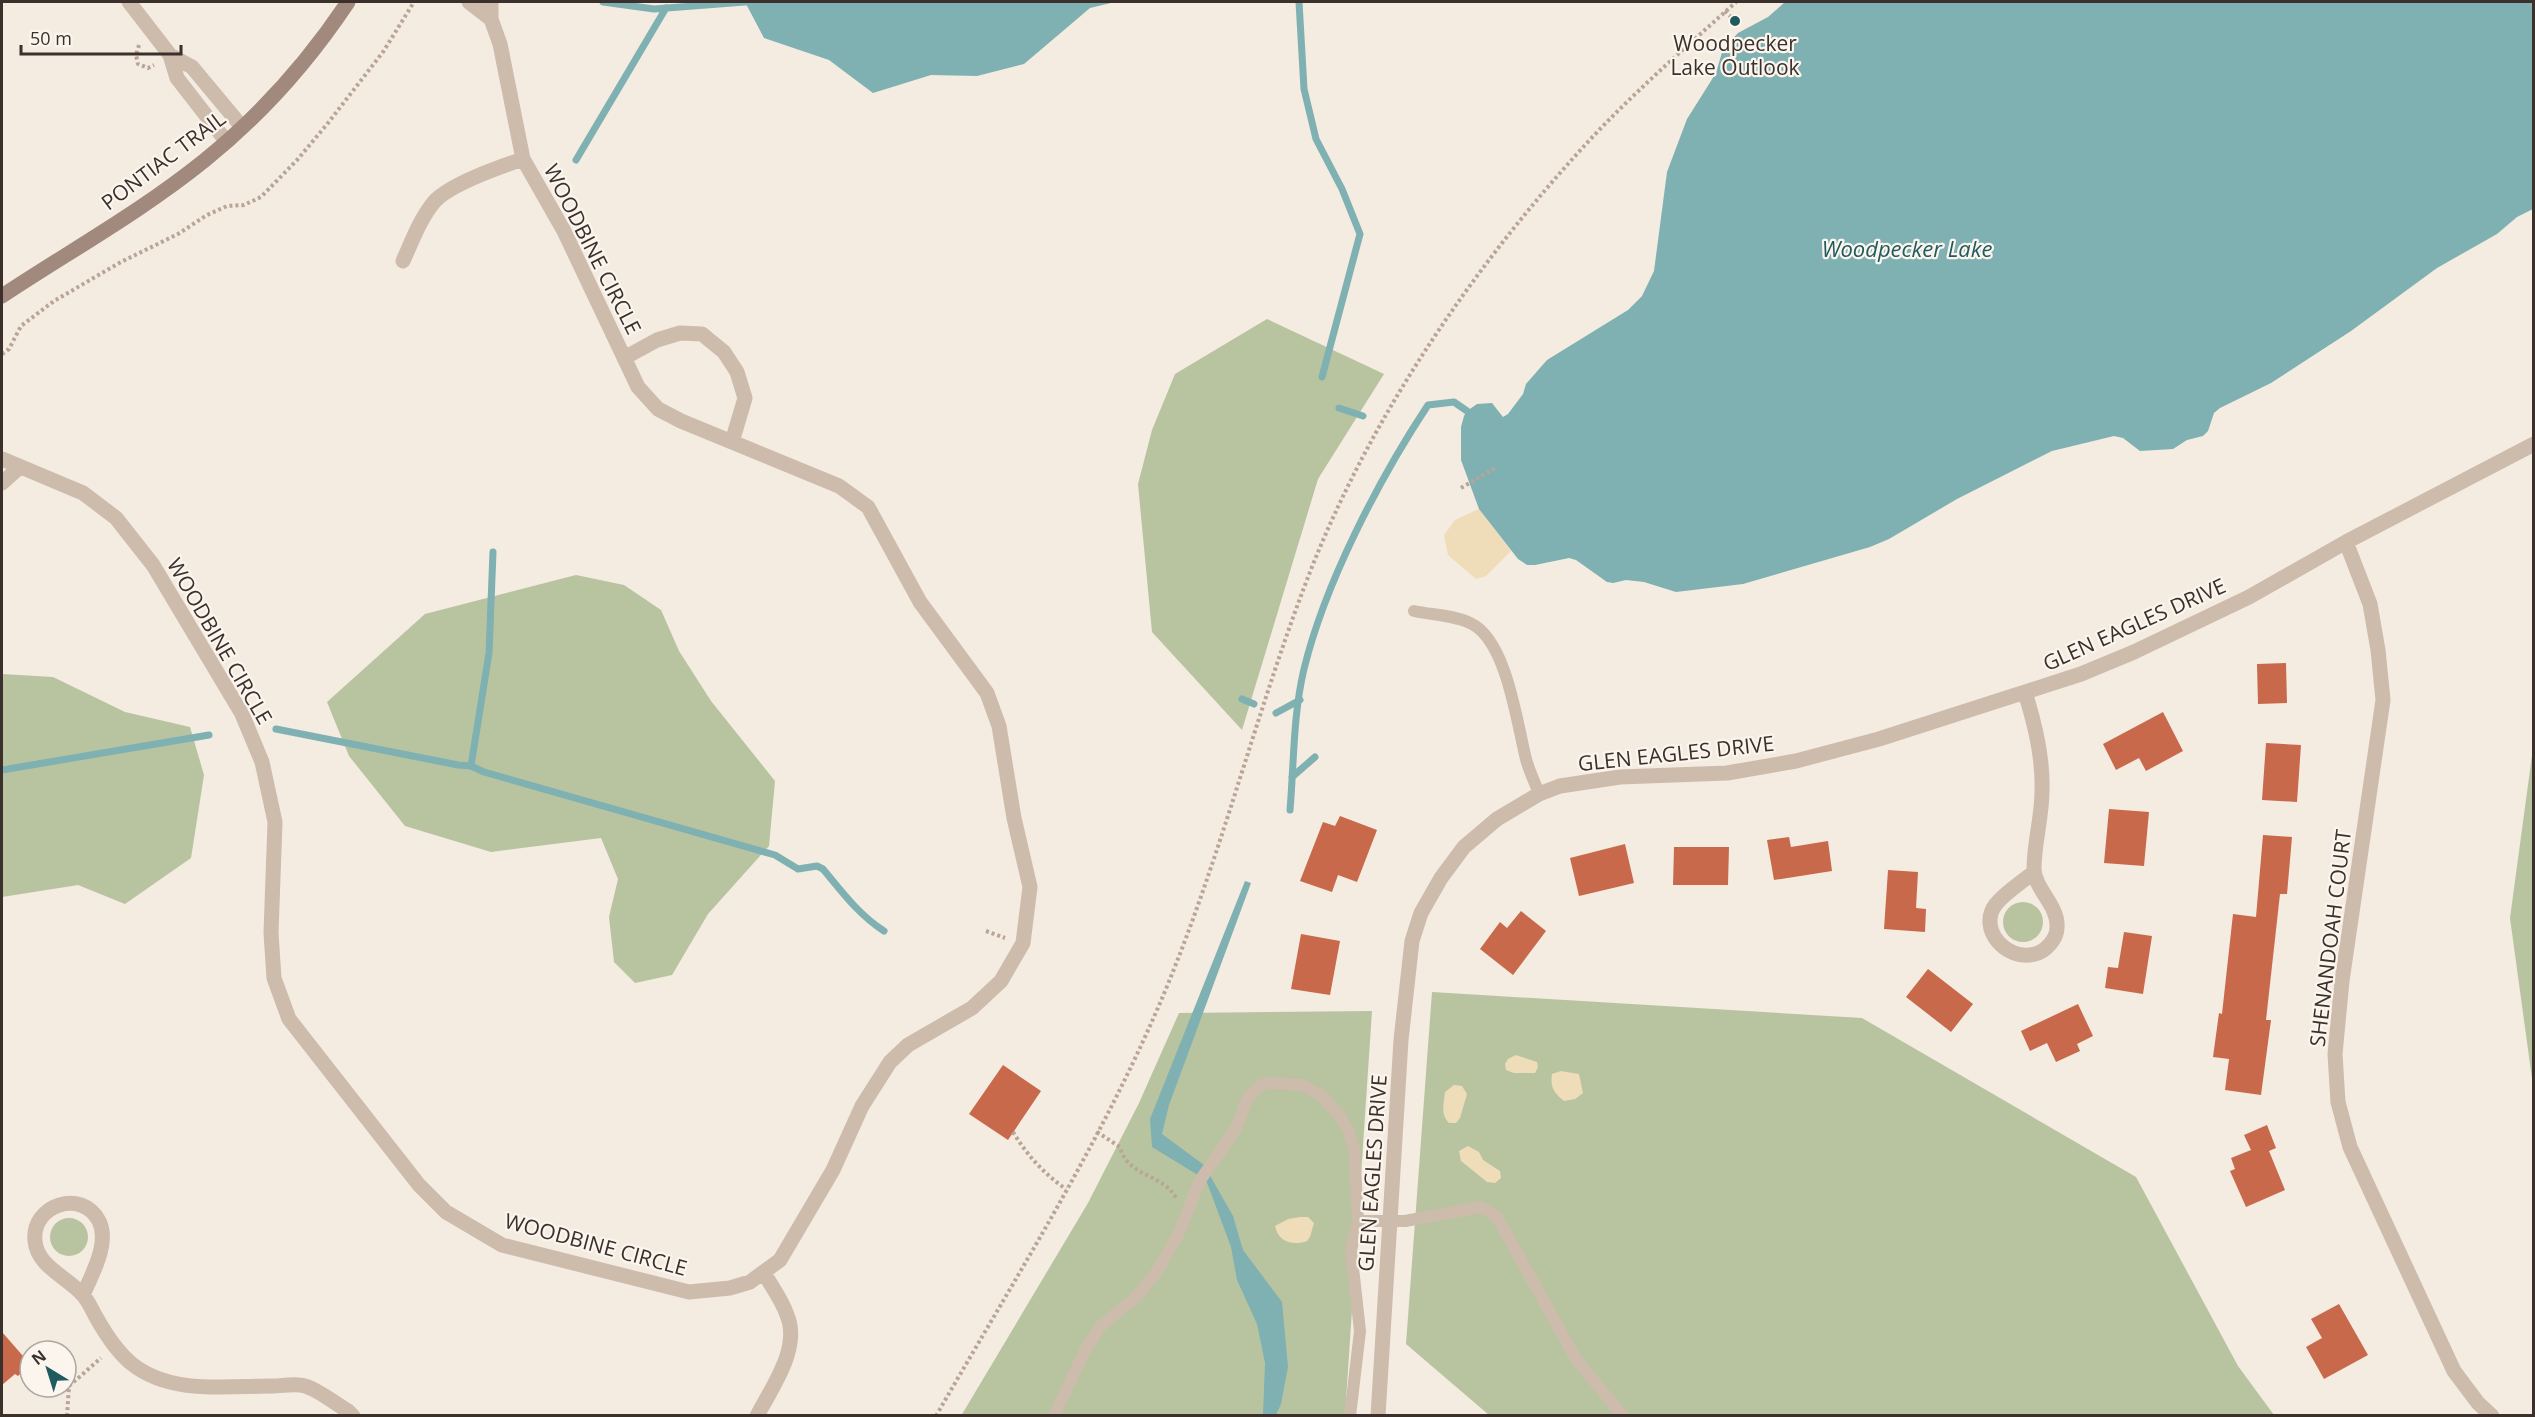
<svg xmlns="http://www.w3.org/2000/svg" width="2535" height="1417" viewBox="0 0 2535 1417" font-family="'Open Sans',sans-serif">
	<rect width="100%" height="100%" fill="#f4ebe1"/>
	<path fill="#b8c4a0" d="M1267,319L1384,374L1318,479L1242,730L1152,632L1138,484L1152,430L1175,374Z
		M576,575L624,585L661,610L679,651L711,701L775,781L769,846L708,914L672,975L635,983L614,962L609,917L618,879L601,838L491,852L405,826L349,756L327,702L425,614Z
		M2,674L53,677L125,712L190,727L204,775L191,858L125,904L78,885L2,897Z
		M2533,748V1086L2510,918Z
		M2003 922a20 20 0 1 1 40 0a20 20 0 1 1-40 0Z
		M1432,992L1862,1018L2136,1177L2238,1366L2274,1415H1489L1406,1344Z
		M1372,1011L1345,1415L961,1416L1088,1203L1139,1103L1179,1013Z
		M50 1237a19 19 0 1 1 38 0a19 19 0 1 1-38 0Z"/>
	<path fill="#efdcb8" d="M1479,509L1511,551L1486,576L1476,579L1448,555L1444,535L1455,520Z
		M1516,1055L1537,1062L1538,1067L1535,1073H1514L1506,1070L1505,1064L1508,1059Z
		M1561,1071L1579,1074L1583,1093L1575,1099L1564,1101C1554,1093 1550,1087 1552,1074Z
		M1454,1085L1462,1086L1467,1094L1460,1118L1456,1123H1449C1440,1114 1444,1103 1445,1092Z
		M1468,1146L1479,1152L1483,1160L1500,1171L1501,1178L1495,1183L1487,1182L1461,1161L1459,1151Z
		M1300,1217H1308L1314,1223L1310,1237L1307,1241C1293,1246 1278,1242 1275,1226L1288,1219Z"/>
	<path fill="#7fb0b2" d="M745,2H1115L1090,8L1024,64L977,76L931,75L873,93L829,60L764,38Z
		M1785,2H2533V209L2517,217L2497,234L2437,268L2351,331L2271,383L2220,408L2214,413L2208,431L2203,436L2187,440L2173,449L2140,451L2123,438L2114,436L2052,451L1957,499L1889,539L1870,547L1743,584L1676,592L1644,582L1626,580L1613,583L1607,582L1576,560L1569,558L1535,565H1527L1518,559L1479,509L1461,460V427L1464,416L1467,411L1477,404L1492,403L1503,417L1508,414L1523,394L1526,384L1547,360L1628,310L1642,296L1654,271L1667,172L1687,119L1716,73L1723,49L1738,33L1768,17Z
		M1245,881L1251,883L1169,1105L1162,1134L1204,1165L1233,1216L1243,1250L1282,1302L1288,1367L1281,1404L1276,1415H1263L1265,1363L1257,1324L1237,1280L1231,1247L1206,1180L1152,1147L1150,1119Z"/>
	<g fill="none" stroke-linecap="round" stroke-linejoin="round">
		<path stroke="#7fb0b2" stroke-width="7" d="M603,2L654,9L745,2
			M1299,2L1304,89L1316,139L1342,189L1360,234L1322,377
			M576,160L666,8
			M1339,408L1363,416
			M1242,699L1254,704
			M1276,713L1300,700
			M276,729L458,765L471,766L484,772L775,855L798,869L817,866L823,869C842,892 859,915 884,931
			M471,766L489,653L493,552
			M2,770L209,735
			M1292,777L1315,757
			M1290,810C1294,763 1293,715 1304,669C1325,583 1379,479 1428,405L1454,402L1467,411"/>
	</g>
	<path fill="#c8694b" d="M2286,663L2287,703L2258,704L2257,664Z
		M2163,712L2183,751L2146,771L2139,758L2116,770L2103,744Z
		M2266,743L2301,745L2297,802L2262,800Z
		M2109,809L2149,812L2144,866L2104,863Z
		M1340,816L1377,830L1357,882L1338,875L1332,892L1300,881L1323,822L1335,826Z
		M2263,835L2292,837L2287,894H2280L2266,1020H2271L2261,1095L2225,1090L2229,1059L2213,1057L2219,1013L2222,1014L2233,914L2256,917Z
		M1789,837L1791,847L1828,841L1832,871L1774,880L1767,840Z
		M1625,844L1634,883L1579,896L1570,858Z
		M1674,847H1729L1728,885H1673Z
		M1888,870L1918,872L1916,908L1926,909L1925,932L1884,929Z
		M1521,911L1546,931L1513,975L1480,949L1500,922L1507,928Z
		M2124,932L2152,936L2143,994L2105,988L2108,967L2118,968Z
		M1301,934L1340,941L1330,995L1291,989Z
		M1928,969L1973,1004L1951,1032L1906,997Z
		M2078,1004L2093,1036L2077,1044L2080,1051L2056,1062L2047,1043L2030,1051L2021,1031Z
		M1003,1065L1041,1091L1008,1140L969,1114Z
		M2267,1125L2276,1148L2269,1151L2285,1190L2246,1207L2230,1171L2235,1169L2231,1158L2251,1150L2244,1135Z
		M2339,1304L2368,1355L2324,1379L2306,1347L2322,1338L2311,1319Z
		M2,1332L30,1364L18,1376L15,1374L2,1385Z"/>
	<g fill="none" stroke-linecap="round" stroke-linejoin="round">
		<path stroke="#b9a596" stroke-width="4" stroke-dasharray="3 3" stroke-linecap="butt" d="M1725,11L1735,21
			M139,45L136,55L138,64L148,68L154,65
			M2,354L9,349L21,326L54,301L121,262L178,234L207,215L227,206L244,205L261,197L298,159L328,123L383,52L414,2
			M1461,488L1495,468
			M986,931L1005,938
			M1013,1132C1027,1155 1044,1174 1066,1189
			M1097,1132L1120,1147C1127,1177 1164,1174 1176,1198
			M67,1416L69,1386L101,1358
			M936,1416C1018,1273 1108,1132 1170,979C1224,846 1258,706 1310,572C1371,416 1473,267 1586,144C1633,93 1685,48 1736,2"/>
		<path stroke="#cdbbac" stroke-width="12" d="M1414,611C1432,615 1455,615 1472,624C1507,642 1517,724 1526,759C1529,771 1535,782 1539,794
			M1358,1221H1405L1481,1207L1497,1217L1576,1359L1623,1416
			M1054,1416L1085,1350L1101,1326L1136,1297L1156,1273L1179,1233L1199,1182L1237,1127L1248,1097L1261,1085L1272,1083L1302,1085L1321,1095L1340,1116L1348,1130L1354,1148L1358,1221L1351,1250L1360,1331L1350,1416"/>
		<path stroke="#cdbbac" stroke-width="15" d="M129,2L170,55
			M469,2L491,19
			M226,141L177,78L170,55L192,67L242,127
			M403,261C412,241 420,219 434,202C450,184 500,167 523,159
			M624,358L657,340L680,333L702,334L724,352L737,372L745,398L732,442
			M2,459L83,493L116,518L153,565L242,714L262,762L275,822L271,933L274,978L289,1019L419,1185L446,1212L502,1245L689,1292L730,1288L750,1282L780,1260L833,1170L862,1106L890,1062L908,1045L972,1008L1001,981L1023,943L1030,887L1014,818L999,726L987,693L920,602L868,507L839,486L681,421L658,409L638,387L564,231L523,159L500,44L491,19V2
			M2,483L20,467
			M2346,542L2370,604L2378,650L2383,700L2342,981L2335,1054L2338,1102L2350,1147L2454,1371L2478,1403L2492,1416
			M2025,692C2035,725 2043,757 2042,791C2042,817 2034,843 2034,869C2035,890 2059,906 2057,928C2057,939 2045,952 2035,954C2006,962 1977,928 1996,904C2006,892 2022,882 2034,872
			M83,1295C92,1274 110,1243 99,1221C82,1188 31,1205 35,1241C37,1266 67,1277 82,1294C88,1300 92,1310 96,1317C105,1333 117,1352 132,1364C171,1395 227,1386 273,1386C282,1386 296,1383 305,1386C317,1389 336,1404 348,1411L353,1416
			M757,1416C772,1387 801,1348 787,1315C782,1300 772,1287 764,1273
			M1378,1416L1401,1040L1412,941L1421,913L1441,878L1464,847L1497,819L1539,794L1560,786L1620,777L1727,773L1796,761L1879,739L2081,674L2134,652L2249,597L2346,542L2534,444"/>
		<path stroke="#a18a7d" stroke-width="15" d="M2,296C70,251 142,211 205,160C262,114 308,62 348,2"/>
	</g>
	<circle fill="#1f5a5e" stroke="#fbf5ee" stroke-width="2" cx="1735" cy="21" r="6"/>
	<g text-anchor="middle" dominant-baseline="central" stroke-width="4.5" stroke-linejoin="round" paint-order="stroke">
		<g font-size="21" fill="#3b302b" stroke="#fbf5ee">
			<text x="1735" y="43">Woodpecker<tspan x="1735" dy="24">Lake Outlook</tspan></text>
		</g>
		<g font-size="21" fill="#3b302b" stroke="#fbf5ee">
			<text transform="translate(163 160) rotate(-37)">PONTIAC TRAIL</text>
			<text transform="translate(593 249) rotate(63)">WOODBINE CIRCLE</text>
			<text transform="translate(2134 624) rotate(-24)">GLEN EAGLES DRIVE</text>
			<text transform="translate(220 641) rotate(60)">WOODBINE CIRCLE</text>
			<text transform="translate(1676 753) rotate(-6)">GLEN EAGLES DRIVE</text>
			<text transform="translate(2330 938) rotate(-83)">SHENANDOAH COURT</text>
			<text transform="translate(1372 1173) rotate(-86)">GLEN EAGLES DRIVE</text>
			<text transform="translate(596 1244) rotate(15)">WOODBINE CIRCLE</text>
		</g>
		<g font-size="22" font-style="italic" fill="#1f5a5e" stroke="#fbf5ee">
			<text x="1907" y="248">Woodpecker Lake</text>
		</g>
	</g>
	<rect width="2535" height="1417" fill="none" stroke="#3b302b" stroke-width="6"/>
	<g transform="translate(48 1369) rotate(322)"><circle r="28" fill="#fbf5ee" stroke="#aea6a0" stroke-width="1.5"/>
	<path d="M0-4.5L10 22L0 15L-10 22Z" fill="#1f5a5e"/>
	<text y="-9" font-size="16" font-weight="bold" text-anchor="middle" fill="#3b302b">N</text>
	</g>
	<path d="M21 45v9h160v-9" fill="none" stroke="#3b302b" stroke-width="3"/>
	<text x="30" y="45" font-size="18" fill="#3b302b" stroke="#fbf5ee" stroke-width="4.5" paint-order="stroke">50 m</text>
</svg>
